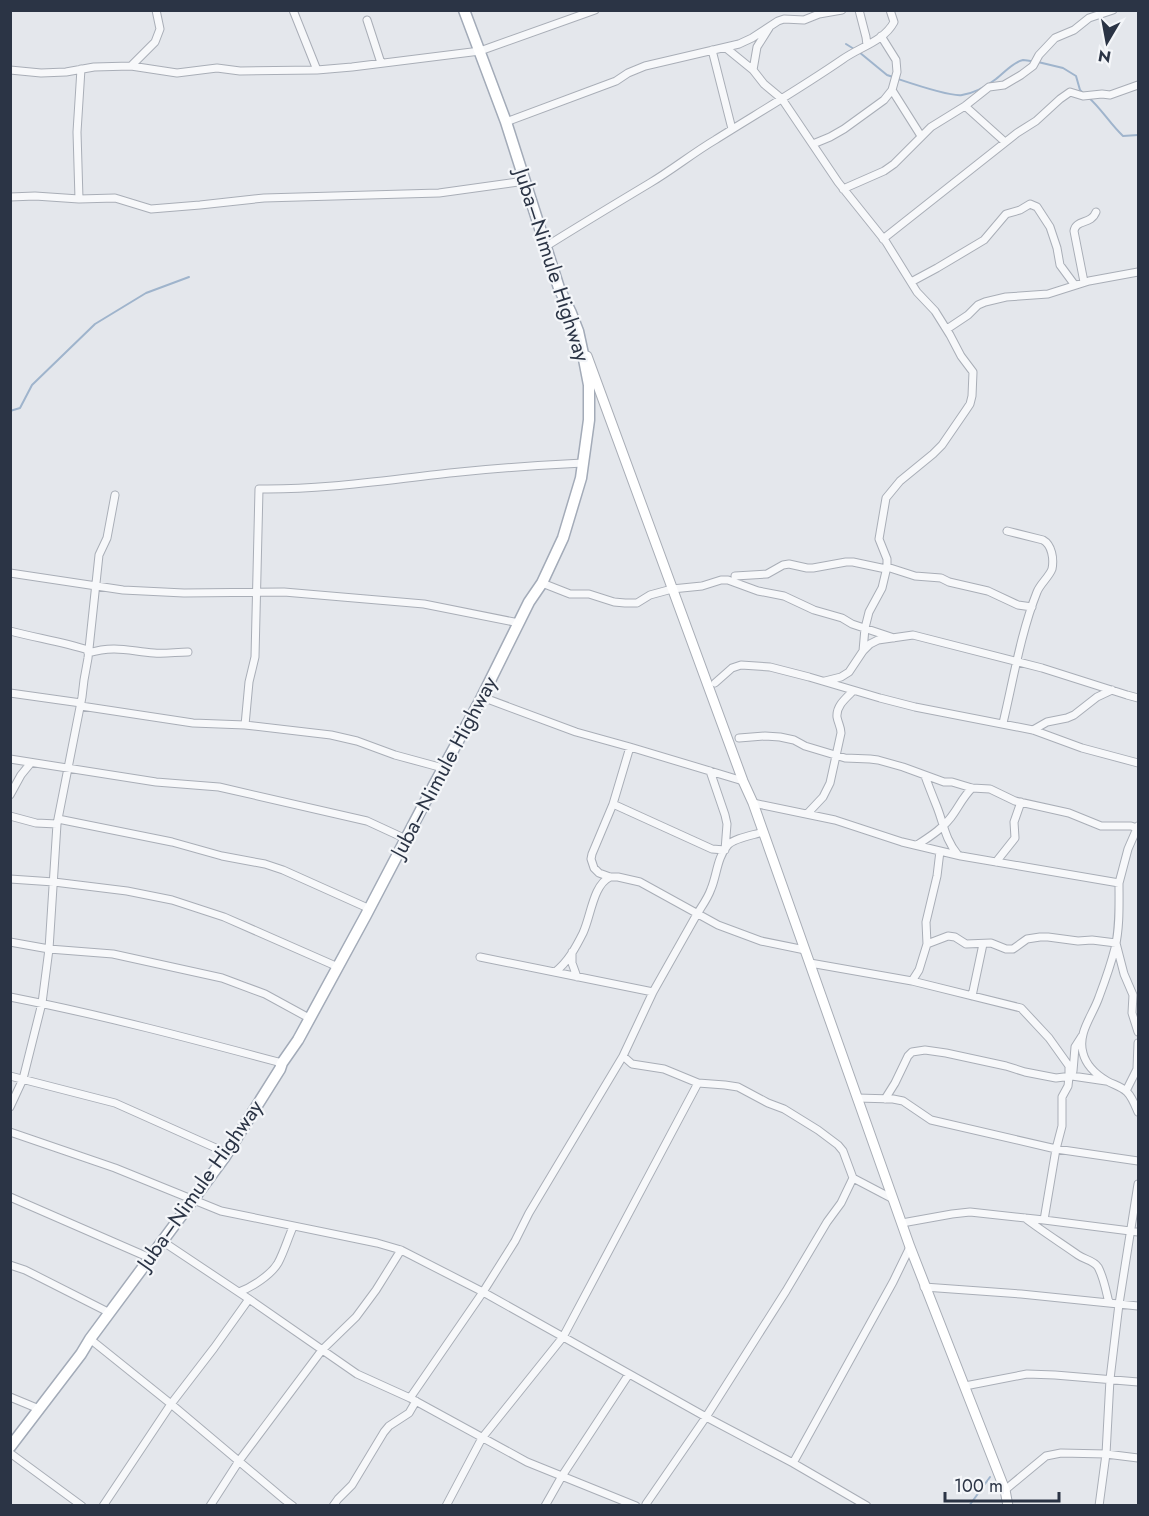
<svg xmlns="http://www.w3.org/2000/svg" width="1149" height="1516" viewBox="0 0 1149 1516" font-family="Jost,sans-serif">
	<rect width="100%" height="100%" fill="#e4e7ec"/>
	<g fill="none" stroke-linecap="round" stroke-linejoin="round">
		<path stroke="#9fb4cc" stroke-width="2" d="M846,44L854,49
			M859,52L887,75L893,77
			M1038,62L1063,68L1076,76L1080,90L1083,93
			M898,79C910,83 951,97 962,95C974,93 987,86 996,79C1004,73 1013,62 1023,60C1026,60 1029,61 1033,61
			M1088,97C1101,108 1110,124 1123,136L1138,135
			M10,411L20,408L32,385L95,324L146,293L189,277
			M969,1506L990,1477"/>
		<defs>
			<path id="street" d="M293,10L317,70
				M859,10L866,37L867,45
				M367,20L381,63
				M726,48L753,70L764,84L782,99L838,182L886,242L917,292L935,311L950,335L961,356L973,372L972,396L970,404L966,410L942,445L933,454L900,481L886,498L879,539L887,559V567L882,588L869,612L865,628L863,651
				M712,50L732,129
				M131,66L155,42L160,29L156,10
				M10,70L41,73L66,72L94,67L131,66L177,73L217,68L240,71L317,70L352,67L480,51L595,10
				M753,70L757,47L769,28
				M892,90L921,136
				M965,106L1005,142
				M506,122L616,81L628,73L645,66L739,44L752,38L778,21L784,19L804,20L819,14L842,10
				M813,144L830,137L844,129L884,100L892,90L897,72L896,60L881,36
				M843,189L884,171L894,164L931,127L965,106L989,87L1004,85L1021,75L1033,66L1039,55L1055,38L1074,30L1089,18L1113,10
				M10,197L35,196L79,199L115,198L151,209L200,205L264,198L439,193L525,181
				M79,199L77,132L81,69
				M883,239L1017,133L1036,121L1060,99L1070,92L1083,96L1102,94L1110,95L1138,85
				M545,247C580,225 615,204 650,183C672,170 693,153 715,140C758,113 801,88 843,59C860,47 884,41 894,22L890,10
				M911,282L937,268L984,240L1006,214L1020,210L1030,204L1037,207L1050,227L1057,248L1060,265L1074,284
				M1084,282L1074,231C1076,219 1091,225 1096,212
				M947,329L968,315L978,305L985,302L1006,297L1048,294L1089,281L1138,272
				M887,567L915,576L941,578L949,582L988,591L1018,605L1032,607
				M10,573L123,590L184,593L284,592L424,604L519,623
				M735,576L767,574L783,565L789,564L807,568H813L846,562H853L886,569
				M542,583L570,594H589L614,602L625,603H637L650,595L672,589L702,586L721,580H728L758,591L784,596L814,610L842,618L852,624L894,638
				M10,631C37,638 63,642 88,650
				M88,653C115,645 129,651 154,653C165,654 177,652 188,652
				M825,681L841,677L849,672L863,651L870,644L878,640L913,635L1042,668L1127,695L1138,698
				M715,683L732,668L741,665L770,667L809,677L880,698L915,707L1033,730L1082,748L1138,763
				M10,693L81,703
				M482,697L576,732L630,747L743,781
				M81,706L193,723L245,725L331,735L357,741L395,755L443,768
				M1003,723C1013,681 1021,632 1037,592C1040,584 1049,577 1052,569C1054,559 1052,545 1043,540L1007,531
				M245,725L249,682L255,657L259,489C328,490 391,479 460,472C500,468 542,465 583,463
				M1033,730L1047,722L1067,718L1074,715L1097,697L1112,690
				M739,738L765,736L780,737L794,740L805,746L845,758L870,759L878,760L903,767L944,782H952L972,788L990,789L1015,801L1069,813L1101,826H1131L1137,828
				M630,747L613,804L592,854L591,859L594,868L599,873L610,877H618L640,882L718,925L761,941L805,950
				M10,759L156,782L219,787L367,821L406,839
				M925,776C929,787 933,797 937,807C944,825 945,839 958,855
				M10,795L21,775L30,764
				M753,803L835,820L902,842L961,856L1119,883C1119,904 1120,927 1115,948C1111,964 1105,981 1099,997C1093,1015 1077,1033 1083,1053C1086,1065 1097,1075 1107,1081C1114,1085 1121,1086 1127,1092C1132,1097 1135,1105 1138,1112
				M613,804L712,849L725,850L727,824L725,815L710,771
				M807,814L823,797L830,783L841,733C841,727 838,723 837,717C836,706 846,698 853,691
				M10,816L36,823L57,824
				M58,819L172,842L222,856L265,864L283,870L370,909
				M917,845C931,836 945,827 954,813C960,804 964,796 972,788
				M996,862L1015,838L1014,822L1021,802
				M10,879L54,882L127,891L172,900L224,917L338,967
				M1119,883L1128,849L1138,826
				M10,942L49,949L113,954L222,978L265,994L309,1018
				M927,944L948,936L955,937L966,944L991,943L1006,949H1013L1027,939L1040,937H1048L1078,941L1092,940L1116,943L1124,974L1133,995L1132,1013L1138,1032
				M572,952V963L577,977
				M480,957L653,992
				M810,963L912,981L1021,1008L1049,1038L1069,1066V1077L1068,1086L1062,1097V1126L1056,1149L1044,1220
				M555,972C568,962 576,947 583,933C591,916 593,885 610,877
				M912,981L919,970L927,944L926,922L937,876L940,851
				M972,996L983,944
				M10,997C102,1015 192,1039 282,1063
				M623,1056L632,1064L664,1069L698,1083L725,1085L738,1087L768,1103L784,1109L818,1130L838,1145L843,1151L853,1178L893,1199
				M1073,1071L1075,1047L1082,1036
				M10,1076L115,1103L227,1153
				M1126,1091L1137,1069L1138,1043
				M857,1098L893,1099L903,1101L931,1120L1056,1149L1138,1161
				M885,1099L895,1083L908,1056L912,1052L925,1050L946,1053L1006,1066L1025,1072L1056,1078L1072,1076L1106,1081
				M10,1107L23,1079L42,1003L49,949L57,824L82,697L84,680L88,658L99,555L107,538L115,495
				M10,1132L115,1168L221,1211L377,1243L401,1250L483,1292L706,1417L793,1463L867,1506
				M10,1197L150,1258
				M1025,1218C1042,1231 1061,1243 1078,1255C1085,1260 1093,1260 1098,1267C1104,1278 1106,1291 1109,1303
				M902,1223L952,1214L970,1212L1044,1220L1138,1232
				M162,1241L249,1299L357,1374L410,1398L527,1462L636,1506
				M10,1265L25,1270L110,1313
				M924,1287L1021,1294L1138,1306
				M239,1292C252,1287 271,1275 278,1263C284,1252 288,1238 293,1227
				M90,1339L171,1404L285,1500L293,1506
				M965,1386L1027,1374L1055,1375L1138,1382
				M10,1397L39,1409
				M410,1398L483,1292L515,1241L529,1213L623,1056L653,992L697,914C702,906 708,898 711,889C717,875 717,857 728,845C734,838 754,835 763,832
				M10,1453L82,1506
				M793,1463L893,1282L910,1247
				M1005,1490L1046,1456L1061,1453L1106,1454L1138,1458
				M646,1504L706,1417L786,1291L827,1222L841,1203L853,1178
				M103,1506L171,1404L214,1348L249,1299
				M210,1506L239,1461L322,1350L356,1317L376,1290L401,1250
				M333,1506L338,1499L352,1485L384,1432L389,1426L409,1413L416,1401
				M446,1506L482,1438L563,1337L698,1083
				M545,1506L562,1476L629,1374
				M1099,1506L1106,1454L1110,1379L1119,1304L1138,1184"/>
			<path id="secondary" d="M587,356L743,781L753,803L910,1247L1005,1490L1008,1506"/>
			<path id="primary" d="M10,1447L81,1354L90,1339L224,1158L280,1069L282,1063L298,1040L366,915L434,785L482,697L529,602L542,583L563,538L581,478L589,420V385L583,354L578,331L571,313L559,288L506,122L464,10"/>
		</defs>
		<use href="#street" stroke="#a9aeb7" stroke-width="9"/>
		<use href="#secondary" stroke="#a9aeb7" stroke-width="11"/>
		<use href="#primary" stroke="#a3abb8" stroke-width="13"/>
		<use href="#street" stroke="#f7f8fa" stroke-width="7"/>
		<use href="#secondary" stroke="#fff" stroke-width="9"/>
		<use href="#primary" stroke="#fff" stroke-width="10"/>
	</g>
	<g text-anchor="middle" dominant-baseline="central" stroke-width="4.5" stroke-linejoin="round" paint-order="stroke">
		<g font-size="21" fill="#2b3445" stroke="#f4f6f9">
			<text transform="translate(552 265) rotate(72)">Juba–Nimule Highway</text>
			<text transform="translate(444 767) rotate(-62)">Juba–Nimule Highway</text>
			<text transform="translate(200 1185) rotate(-55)">Juba–Nimule Highway</text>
		</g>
	</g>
	<rect width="1149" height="1516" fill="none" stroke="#2b3445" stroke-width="24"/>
	<g transform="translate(1107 42) rotate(190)" stroke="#f4f6f9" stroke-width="4.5" paint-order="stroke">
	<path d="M0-4.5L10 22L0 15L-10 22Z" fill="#2b3445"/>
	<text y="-9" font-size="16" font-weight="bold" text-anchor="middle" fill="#2b3445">N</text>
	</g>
	<path d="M945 1492v9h114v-9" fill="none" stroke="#2b3445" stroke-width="3"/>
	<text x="954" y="1492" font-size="18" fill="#2b3445" stroke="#f4f6f9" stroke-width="4.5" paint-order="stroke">100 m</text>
</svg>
